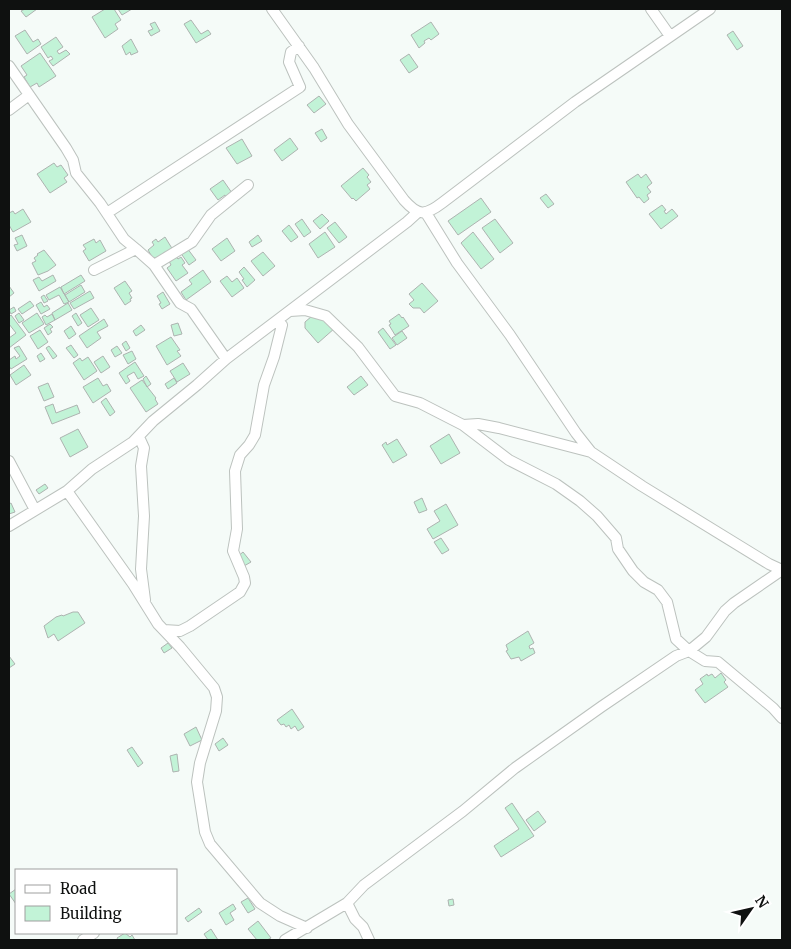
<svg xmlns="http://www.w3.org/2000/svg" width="791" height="949" viewBox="0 0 791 949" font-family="Merriweather,serif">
	<rect width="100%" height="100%" fill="#f5fbf8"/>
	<path fill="#c2f3d7" stroke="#adb3b0" d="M25,9H37L26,17L21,11Z
		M105,9H114L121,20L115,24L118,29L105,38L92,17Z
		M118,9H132L122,15Z
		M191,20L201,34L208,30L211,34L196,43L184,24Z
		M155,22L160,31L151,36L148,31L153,29L150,24Z
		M431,22L439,34L431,40L429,38L424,41L425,43L419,48L411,35Z
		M25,30L33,42L38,39L41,44L27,54L15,36Z
		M733,31L743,46L737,50L727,35Z
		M56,37L63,47L57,51L59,54L66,50L70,54L53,66L49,61L53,59L51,56L48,58L41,47Z
		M131,39L138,52L131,55L130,52L126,55L122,46Z
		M40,53L56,76L39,87L37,83L30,87L24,77L27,75L21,66Z
		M409,54L418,67L409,73L400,60Z
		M319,96L326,104L314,113L307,105Z
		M322,129L327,138L321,142L315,133Z
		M290,138L298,149L282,161L274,150Z
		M242,139L252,156L237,164L226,148Z
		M54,163L57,167L61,165L68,175L64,178L67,182L50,193L37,174Z
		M363,168L369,175L367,177L371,182L367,185L370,189L356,201L353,198L352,199L341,186Z
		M638,174L641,178L646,174L652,183L647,187L651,192L647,195L649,199L644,203L639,197L637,198L626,182Z
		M223,180L232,193L226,197L225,195L218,200L210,189Z
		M546,194L554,204L548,208L540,198Z
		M481,198L491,212L458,235L448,221Z
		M662,205L666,210L664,211L666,214L672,209L678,216L661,229L649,214Z
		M23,209L31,222L13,232L9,225V213L13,211L15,214Z
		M322,214L329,221L320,229L313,221Z
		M302,219L311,232L304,237L295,224Z
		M495,219L513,243L500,253L482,228Z
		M335,222L347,237L339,243L327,228Z
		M289,225L298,237L291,242L282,231Z
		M325,232L335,247L318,258L309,244Z
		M473,232L494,259L481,269L461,243Z
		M22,235L27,246L17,251L14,245L18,244L15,238Z
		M258,235L262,241L252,247L249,242Z
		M165,237L173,250L167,255L165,252L154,260L148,250L154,245L152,242L156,239L158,242Z
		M227,238L235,251L221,261L212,249Z
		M94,239L96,243L100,240L106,251L89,261L83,251L86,249L83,245Z
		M187,248L196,260L189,265L180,252Z
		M44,250L56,265L48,271L38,275L32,263L36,261L34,258L38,255L37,254Z
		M263,252L275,266L263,276L251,261Z
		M176,256L178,259L181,257L185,263L182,265L188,273L176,281L167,268L171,265L169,261Z
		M244,267L255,280L247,287L242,280L244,279L239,272Z
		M203,270L211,282L186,300L181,292L192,284L189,280Z
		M53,275L56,281L39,291L33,280L39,277L42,281Z
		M81,275L85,281L64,294L61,287Z
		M227,276L232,282L237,278L244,288L232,297L220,281Z
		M125,281L132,291L129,293L132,298L130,299L131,301L125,305L114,288Z
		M422,283L438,301L424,313L420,308H413L409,304L414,300L409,294Z
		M81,285L85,292L69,302L65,295Z
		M9,286L14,293L9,297Z
		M60,287L69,302L64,304L59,295L49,300L46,295Z
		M90,291L94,298L74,309L70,303Z
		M163,292L170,304L162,309L159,304L161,303L157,296Z
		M44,295L48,301L44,303L41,297Z
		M30,301L34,306L22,314L18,309Z
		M41,302L44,307L47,305L50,309L41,314L36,305Z
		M68,303L72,310L55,320L52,313Z
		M14,307L16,311L11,314L9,310Z
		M91,308L99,320L88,327L80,315Z
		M319,310L335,328L318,343L305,328V322Z
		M19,313L24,320L19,323L15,316Z
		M37,313L44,324L29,333L22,323Z
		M76,313L82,323L78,326L72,316Z
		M52,314L55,320L46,325L42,317L45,315L47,317Z
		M399,314L402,318L403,317L409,326L395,335L389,325L391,324L389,321Z
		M11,315L26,335L9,348V338L16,333L9,324V317Z
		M104,319L108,326L97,332L101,338L87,348L79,336Z
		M178,323L182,334L174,336L171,325Z
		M50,324L53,327L50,329L52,332L48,335L44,328Z
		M141,325L145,330L136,336L133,331Z
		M71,326L76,334L69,339L64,331Z
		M383,328L396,345L390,349L378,332Z
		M40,330L48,342L38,349L30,336Z
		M402,331L407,338L397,345L392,338Z
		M171,337L180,350L177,351L181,356L167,365L156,346Z
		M126,341L130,348L126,351L122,344Z
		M71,345L78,355L74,358L66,348Z
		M19,346L27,359L11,369L9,366V360L15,356L16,359L20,356L14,348Z
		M49,346L57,356L53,359L46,348Z
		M117,346L122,353L115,357L111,350Z
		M132,351L136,359L128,364L123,355Z
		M41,353L45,359L40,362L37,356Z
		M103,356L110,367L101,373L94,362Z
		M88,357L97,371L84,380L73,363L80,358L82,361Z
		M135,362L144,376L138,379L134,372L127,376L130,381L126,384L119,373Z
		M183,363L190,374L177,382L170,371Z
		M24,365L31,375L16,385L10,375Z
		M146,376L151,384L147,387L143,379Z
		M361,376L368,385L354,395L347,387Z
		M98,378L103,386L107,384L111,391L93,403L83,387Z
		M174,378L177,383L168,389L165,384Z
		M142,380L156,398L155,399L158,404L146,412L130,388Z
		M48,383L54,397L44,401L38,387Z
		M106,398L115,412L110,416L101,402Z
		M53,404L56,413L77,405L80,413L52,424L45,407Z
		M78,429L88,447L70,457L60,438Z
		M449,434L460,453L441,464L430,446Z
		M397,439L407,455L393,463L382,445L386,442L387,445Z
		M45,484L48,488L39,494L36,490Z
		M422,498L427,510L419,513L414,502Z
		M11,503L15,512L9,514V504Z
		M446,504L458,525L433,539L427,529L440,521L434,511Z
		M441,538L449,550L442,554L434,542Z
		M243,552L251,562L244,566L237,557Z
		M73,612H78L85,623L58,641L54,634L48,638L44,626L56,617L62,615L63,616Z
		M528,631L534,643L529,646L530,649L533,648L535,653L521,661L519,657L511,659L506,651L508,650L506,645Z
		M168,643L172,648L164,653L161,648Z
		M9,656L15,664L9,668Z
		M721,673L726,680L724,682L728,687L705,703L695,690L703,684L700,679L707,674L708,676L712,674L715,678Z
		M292,709L304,727L298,731L295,726L291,729L289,725L286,727L284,724L281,725L277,720Z
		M196,727L202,740L190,746L184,734Z
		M223,738L228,745L219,751L215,744Z
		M132,747L143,763L138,767L127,750Z
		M177,754L179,771L173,772L170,756Z
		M512,803L534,836L501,857L494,846L519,829L505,808Z
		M538,811L546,822L534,831L526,820Z
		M16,889V904L9,894Z
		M248,898L255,909L248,913L241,902Z
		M453,899L454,905L449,906L448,900Z
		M233,904L236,909L230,913L234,920L226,925L219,913Z
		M199,908L202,912L188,922L185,918Z
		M258,921L271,938L267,940H257L248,929Z
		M211,929L218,940H208L204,934Z
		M125,933L130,937L132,935L135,940H118L117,938Z"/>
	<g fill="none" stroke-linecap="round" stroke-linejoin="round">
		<defs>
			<path id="minor" d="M272,9L314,68L348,124L404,200C418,216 425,216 442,203L575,102L710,9
				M651,9L670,36
				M9,66L66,148L73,160L76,173L100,203L124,239L136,249
				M9,110L29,95
				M107,213L300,87L289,62L291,52L299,46
				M426,213L457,263L510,335L576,433L591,452L642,486L769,564L782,570
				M154,265L180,303L191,309L226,359
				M94,270L136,249L154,265L192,242L211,215L248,185
				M290,311L305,310L326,316L358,347L395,396L420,403L463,425L509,460L556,484L580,501L597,516L616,538L618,549L633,571L644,582L658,590L667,602L676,639L689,651L705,661L718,662L773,708L782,718
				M463,425L478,424L499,428L591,452
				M139,437L144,448L141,466L144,516L141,569L145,600
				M9,461L35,510
				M67,491L133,584L158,624L180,647L214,688L217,697L216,711L200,763L197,782L205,832L210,844L260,903L280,916L307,928
				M9,526L67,491L92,469L133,442L153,421L197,385L226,359L407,222L418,212
				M164,630L180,631L190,626L240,592L245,583L244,577L233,551L237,529L235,471L240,455L249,445L255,435L264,385L274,357L282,325
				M347,903L355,919L363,927L369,940
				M83,940L94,933
				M285,940L347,903L364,885L463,811L515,768L601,707L676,656L689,651L706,637L725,611L734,603L782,570"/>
		</defs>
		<use href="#minor" stroke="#bcc2be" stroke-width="12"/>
		<use href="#minor" stroke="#fff" stroke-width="10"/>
	</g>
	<rect width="791" height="949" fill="none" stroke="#0f1110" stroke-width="20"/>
	<rect x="15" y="869" width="162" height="65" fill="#ffffff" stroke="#9fa09f"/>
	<rect x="25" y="885" width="25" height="8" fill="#ffffff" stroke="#9fa09f"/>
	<text x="60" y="894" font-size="15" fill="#0f1110">Road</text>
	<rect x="25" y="906" width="25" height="15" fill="#c2f3d7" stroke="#9fa09f"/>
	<text x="60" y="919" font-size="15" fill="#0f1110">Building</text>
	<g transform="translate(751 909) rotate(56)" stroke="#ffffff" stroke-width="4" paint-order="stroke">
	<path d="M0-4L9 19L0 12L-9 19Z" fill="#0f1110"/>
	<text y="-8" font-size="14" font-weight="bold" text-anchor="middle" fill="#0f1110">N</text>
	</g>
</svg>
